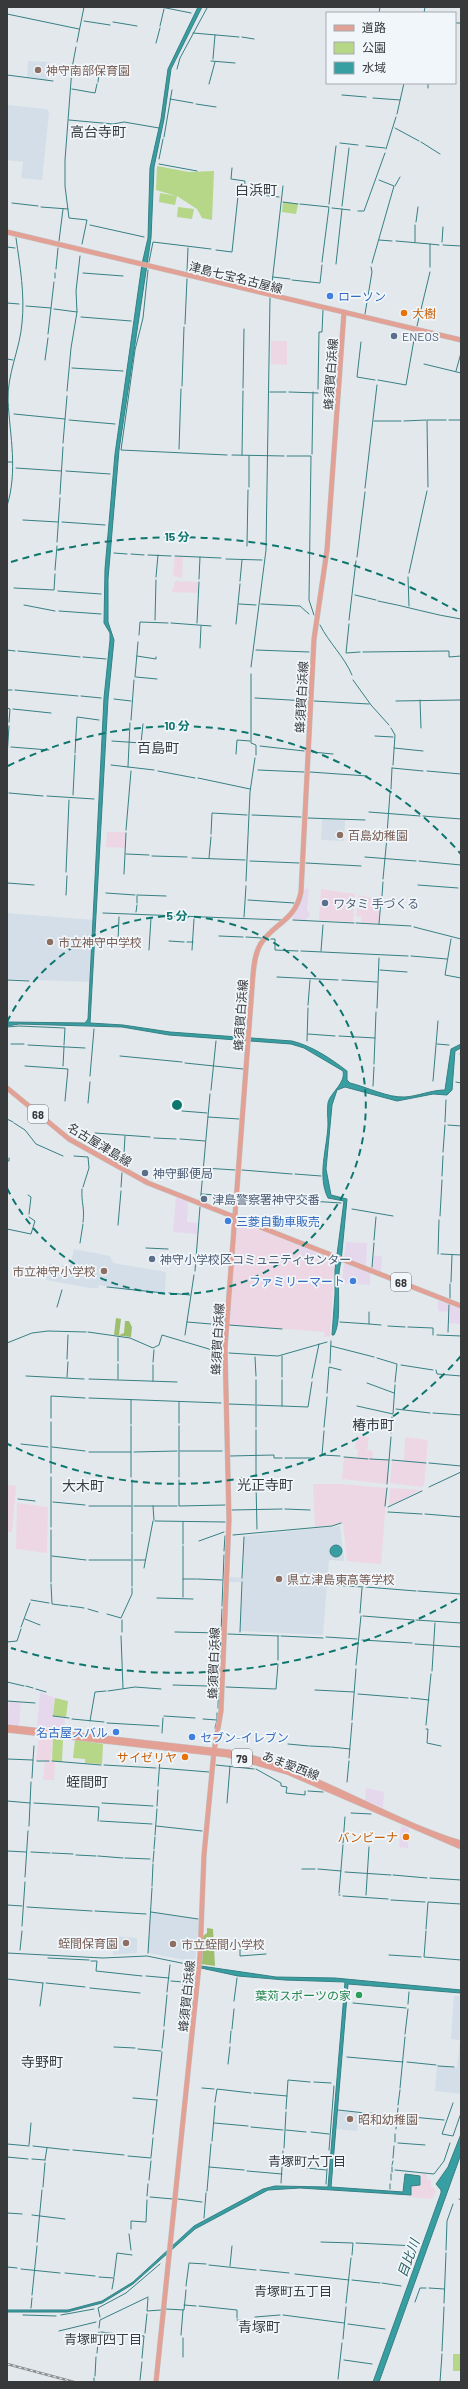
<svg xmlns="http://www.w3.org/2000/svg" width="468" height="2389" viewBox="0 0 468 2389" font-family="Barlow,'Noto Sans JP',sans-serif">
	<rect width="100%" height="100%" fill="#e3e8ed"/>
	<path fill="#e6d8ec" d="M305,888L309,889L307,910L310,914L306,920L292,919L297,910Z
		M176,1197L188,1202L187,1222L198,1223L197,1234L173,1232Z
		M346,1242L367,1243L366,1266L344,1257Z
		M301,1246L320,1254L313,1257L312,1262H300Z
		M373,1256H382L381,1272L372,1268Z
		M344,1263L370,1273V1285L342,1283Z
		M438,1301L449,1304V1312L438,1311Z
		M450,1305L461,1309V1324L449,1323Z
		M40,1692L55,1698L53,1717L65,1719L64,1731L37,1726Z
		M9,1701L21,1702L19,1726L7,1724Z
		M366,1788L384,1792L383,1808L365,1800Z
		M401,1825L409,1829L408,1848L399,1847Z"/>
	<path fill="#edd7e4" d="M271,341H287V365L271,364Z
		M175,557H183L182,578L173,576Z
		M175,581L198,582V593L172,592Z
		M107,832H126L125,848L106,847Z
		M321,889L355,894L353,922L319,920Z
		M359,895L380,900L379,924L361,923L362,917L356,916Z
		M239,1222L301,1246L300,1262H312V1257L320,1254L335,1260L330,1336L324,1337L325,1332L229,1325L237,1223Z
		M357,1436L369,1437L367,1450L373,1451L372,1459L389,1460L387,1484L342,1479L344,1457L357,1458L358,1449H355Z
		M405,1437L428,1440L424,1485L421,1487L390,1483L392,1461L404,1462Z
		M313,1484H340L387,1488L381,1564L347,1561L343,1524L315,1527Z
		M7,1485L16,1486L12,1532H7Z
		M390,1488H391L421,1490L389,1506Z
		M17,1503L48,1507L47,1553L16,1549Z
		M39,1736L53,1738L51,1762H55L54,1780H43L45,1762L49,1761L36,1760Z
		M421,2173L427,2174V2179L431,2180V2186L436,2191L432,2199L409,2197L411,2186L420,2185Z"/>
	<path fill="#d3dee8" d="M28,61L50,62L48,80L27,77Z
		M7,105L47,109L49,113L42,180L21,178L23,162L7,160Z
		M322,819L345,820L344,841L321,840Z
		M7,913L94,920L91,982L7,979Z
		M74,1249L110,1256L113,1263L166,1272L165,1293L132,1291L99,1285L98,1288H90L46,1280L49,1264L70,1267Z
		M340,1526L344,1558V1561L329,1560L323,1635L240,1631L243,1582H229L230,1577L243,1578L244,1536Z
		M151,1912L199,1919L195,1962L148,1953Z
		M114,1936L137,1938V1953L113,1955Z
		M454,1996H461V2094L435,2091L437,2066L457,2068L460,2040L451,2039Z
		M338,2111L363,2113L361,2125H358L357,2131L336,2129Z"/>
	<path fill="#b5d787" d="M157,166L189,172L214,171L212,220L202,218L197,209L177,196L175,205L159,202L160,193L176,196L156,190Z
		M283,202L298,204L296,214L282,212Z
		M178,207L194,209L192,219L177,217Z
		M55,1698L68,1701L66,1717L53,1716Z
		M53,1738L63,1739L62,1762L52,1761Z
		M75,1740L103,1744L102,1764L85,1763V1759L73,1758Z
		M453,2354H461V2371H453Z"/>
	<path fill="#9dbe6c" d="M116,1318L121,1319L119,1335L124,1333L125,1321H129L132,1327L131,1337L114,1335Z
		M207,1928L213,1929L215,1966L201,1964L203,1936L207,1933Z"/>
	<path fill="#379ea2" stroke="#378083" d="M198,7H202L171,69L164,119L154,167L151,238L119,450L108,579V622L114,640L108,699L90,1023L123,1025L170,1032L292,1041C312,1046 330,1058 347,1071V1080L350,1083C367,1087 388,1098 405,1097C419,1096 431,1090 445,1090L451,1049L461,1044V1048L455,1051L452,1090L447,1095L433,1094L397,1101L345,1087L337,1090L332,1105L326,1169L331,1195L347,1199L341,1262C335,1281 343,1319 334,1335H332L335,1294V1270L344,1201L328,1198C317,1176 327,1149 328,1125C328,1118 327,1110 328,1103C330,1093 346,1083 343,1071L304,1048L291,1044L169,1035L122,1027L19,1024L7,1026V1022L85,1023L88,1019L104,698L110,640V633L104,623L105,569L115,454L142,264L148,238L150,168L161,119L168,69Z
		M330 1551a6 6 0 1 1 12 0a6 6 0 1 1-12 0Z
		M201,1966L276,1977L335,1978L461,1990V1993L348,1984L331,2187L403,2192L405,2174L420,2176V2185L411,2186V2195L300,2188L268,2190L195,2229L133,2284L102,2303L67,2312H7V2310H68L102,2301L133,2282L194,2226L263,2189L275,2186L328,2187L345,1982L285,1980L238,1976L201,1968Z
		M461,2134V2154L379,2382H373L441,2193V2190L436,2184L448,2167Z"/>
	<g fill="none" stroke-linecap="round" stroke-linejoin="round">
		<path stroke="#378083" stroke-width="1" d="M161,7L191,13
			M379,13L380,7
			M424,13L425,7
			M7,14L79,29
			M84,21L110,25
			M113,22L137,26
			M455,23H461
			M160,26L164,9
			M193,33L239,37
			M242,37L254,39
			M77,42L84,7
			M156,43L160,28
			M76,47L72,68L65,160V186L69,218L87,220L82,244
			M213,59L215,35
			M211,61L235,63
			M177,69L180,58L207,8
			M7,75L53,81
			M98,82L100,66
			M209,84L215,62
			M428,88V83
			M72,89L95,93L97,84
			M342,95L366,97
			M373,98L400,100
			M170,99L193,103
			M196,104L216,107
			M397,114L404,83
			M69,120L113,124L124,122L159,128
			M395,128L419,141
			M164,137L172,90
			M421,142L440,154
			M340,143L358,145
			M366,146L385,148
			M386,149L396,117
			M159,159L163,139
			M159,164L197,171
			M232,168L231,179L245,181L244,193
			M395,186L400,177
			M239,193L257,195
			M261,195L279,197
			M283,202L298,204
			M12,203L38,206
			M300,204L329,207L322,262
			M329,204L336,146
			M342,206L349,148
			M41,207L68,209
			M332,208L350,210
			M358,211H364L385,153
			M416,222L418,207
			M90,225L144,237
			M379,240L392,241
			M59,241L63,209
			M396,241L430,244
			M415,242V225
			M442,242L443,227
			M443,245L461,246
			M7,247L15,248
			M216,250L232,252L238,196
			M149,262L153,242L211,249
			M372,263L394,186L379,180
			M336,264L342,209
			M430,267V244L439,245
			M56,269L58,248
			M148,270L143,318L135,350L121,450L227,455
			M187,271L188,248
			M83,273L123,276
			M273,277L290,279
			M55,278V273
			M292,280L320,283L322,265
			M271,292L283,186
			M7,303L19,304
			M26,306L51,308
			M54,309L77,312L76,291L80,256
			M365,314L372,272L371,267
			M81,317L131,321
			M185,324L187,279
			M417,326L430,272
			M48,334L54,282
			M361,342L357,377L375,380
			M7,359L13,360
			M45,360L48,338
			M424,364L461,373
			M72,368L123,371
			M456,371L461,353
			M378,380L406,385L415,334
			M182,386L184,327
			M243,388L244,329
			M318,389L319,332H322L323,310
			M67,391L71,348L77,312
			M270,392H286
			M289,392L318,393
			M14,414L65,419
			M69,420L115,424
			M449,420H461
			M374,421H401
			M404,421L426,420
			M63,443L67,396
			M179,449L181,389
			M312,454L313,392
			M232,455L284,456
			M242,455L243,391
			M287,456H311L309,600L314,615
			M7,462H12
			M16,468L61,471
			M66,471L110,474
			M249,487V456
			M428,487L427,420H446
			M365,488L377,385
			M60,494L63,447
			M7,506C18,471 10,436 8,401C7,374 20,349 22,323C25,295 20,266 16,238
			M23,520L58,522
			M62,522L105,525
			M57,542L60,498
			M247,546L248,490
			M114,553L127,554
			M131,554L144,555
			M148,555L171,556
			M175,556L221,558
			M357,557L365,492
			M226,559L262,560
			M55,570L57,546
			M409,573L427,491
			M156,577L158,555
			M408,577L409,606
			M199,579L200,557
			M240,581L242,560
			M14,588L54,590L55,574
			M58,591L101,594
			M355,595L376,600
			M378,601C406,606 433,615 461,619
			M239,604L256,605
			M261,604L300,606L309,614
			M24,605L55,611
			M59,611L101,614
			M155,620L156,580
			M349,620L356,561
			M171,623L211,626
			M197,623L199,582
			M236,624L240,584
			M349,624L346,653L360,652
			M320,625C329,643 344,656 352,675
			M139,635L140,622L168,623
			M200,648L201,626
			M7,650L15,651
			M256,650L309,652
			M18,651L80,657
			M363,652L449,651V657L461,656
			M137,656L156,659V657
			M83,657L106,659
			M251,667L266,550L270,298
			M251,674V743L256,745V755
			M135,677L138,642
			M136,677L157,679
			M353,680L371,705L389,725
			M7,690H12
			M15,690L78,696
			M81,696L101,698
			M255,698L307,701
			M114,699L131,701
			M420,700L421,728
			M314,701L369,704
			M396,701L460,700
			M7,708L10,709L9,722
			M13,709L51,713
			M131,720L134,680
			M391,728L395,735L393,765
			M375,736L393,737
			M112,741L141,743L143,724
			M260,746L304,751
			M11,747L49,750
			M394,748L423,751
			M312,752L333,754
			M75,753L77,717L99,720
			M236,754L237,740L250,741
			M7,757L9,726
			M111,765L154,770
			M128,767L130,723
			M392,768L423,771
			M258,770L304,772
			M158,771L195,778
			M427,771L461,774
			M310,772L367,776
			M198,778L250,789
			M391,789L392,768
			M9,793L43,796
			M73,795L75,755
			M47,796L94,799
			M369,812L420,816
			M252,815L301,817
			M423,816L461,819
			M308,818L365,820
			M126,830L131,771
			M211,834L212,813L247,815
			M387,834L390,793
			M126,854L149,855
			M152,856L187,857
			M365,857L416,861
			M192,858L245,860
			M209,858L211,837
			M250,861L299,863
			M419,861L461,865
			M306,863L361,866
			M66,872L69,800
			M124,874L126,833
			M383,879L387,837
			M246,881L250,792L255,758
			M7,883L34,885
			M418,885L458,888
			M106,893L135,895
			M66,895L67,876
			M137,895L166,896
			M382,896L383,882
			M248,900L294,903
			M137,903V896
			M136,912L137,905
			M103,913L281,920
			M244,917L246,886
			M293,920L354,923
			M356,923L411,926
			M379,924L381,900
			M414,927L461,939
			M219,936L243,937
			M246,937L261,938
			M271,939H275V950L298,951
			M451,939L445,975L461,978
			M118,941L119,917
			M169,941L184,942
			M187,942H193
			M149,950L151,918
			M192,950L194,919
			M301,951L408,956
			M321,951L323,925
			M411,956L447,959
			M380,970L407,972
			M277,977L338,980
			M7,980L29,981
			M342,980L377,982
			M308,1005L310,980
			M377,1008L379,958
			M7,1027L19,1026L65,1028L64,1045
			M308,1034L335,1036
			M339,1036L375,1038
			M307,1041L308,1008
			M11,1044H24
			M437,1044L449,1045
			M28,1045L85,1048
			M460,1054H461
			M120,1056L182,1062
			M185,1063L243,1069
			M374,1064L376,1012
			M25,1066L68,1069L65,1101
			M63,1066L64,1047
			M90,1076L94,1029
			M433,1081L438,1021
			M456,1082L461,1083
			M373,1086L374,1067
			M211,1090L216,1041
			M210,1094L201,1194L233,1196
			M88,1103L90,1082
			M182,1111L207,1113
			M208,1117L239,1119
			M7,1119L13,1122
			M445,1122L446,1100
			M14,1123L25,1130L36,1144L63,1156
			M448,1125L461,1126
			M95,1133L150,1137
			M154,1138L176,1139
			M180,1139L205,1141
			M443,1152L445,1125
			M124,1154L125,1136
			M74,1156L88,1157L89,1168L83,1187
			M7,1161H9V1158
			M204,1168L235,1170
			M242,1170L292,1174
			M295,1174L321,1176
			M442,1176L443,1156
			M121,1187L122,1173
			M82,1189C81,1202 85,1208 83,1222
			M28,1195L31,1197L29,1214
			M240,1196L290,1200
			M200,1200L201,1194
			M294,1200L341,1203
			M352,1209L393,1216
			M440,1216L442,1180
			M118,1225L121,1191
			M7,1229L31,1234L35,1221L29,1217
			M374,1240L376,1217
			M80,1243L83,1224
			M146,1248L168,1249
			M438,1254L439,1220
			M441,1254L461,1255
			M372,1267L374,1243
			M195,1271L200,1207
			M451,1282L452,1255
			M107,1287L164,1293
			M169,1293L190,1295
			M450,1298V1284
			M57,1307L62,1290
			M369,1312V1324L381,1325
			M187,1322L223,1325
			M340,1322L369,1324
			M229,1325L282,1329
			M388,1326L405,1327
			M408,1327L433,1328V1335
			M88,1332L130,1338L153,1348L159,1345L162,1335L219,1352
			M448,1332L449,1305
			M185,1335L194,1275
			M437,1335L461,1336
			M7,1343L32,1333L48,1331L86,1332
			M331,1346L374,1357
			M229,1353L278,1356L327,1342
			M282,1356V1377
			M255,1357L256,1376
			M377,1358L397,1364L395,1382
			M67,1359L68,1335
			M118,1361V1338
			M153,1362L154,1350
			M330,1363L331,1341
			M401,1365L433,1370
			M436,1370L437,1374L461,1376
			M26,1376L84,1379
			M67,1377L68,1362
			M312,1378L319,1344
			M89,1379L177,1382
			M118,1379V1364
			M256,1380V1404
			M282,1380V1406
			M153,1381V1365
			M367,1383L394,1393
			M327,1393L329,1367L341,1370
			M89,1398L221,1403
			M179,1402V1423
			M229,1404L308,1407L312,1382
			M256,1406V1427
			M357,1406L393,1414L395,1385
			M396,1409L430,1413
			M433,1413L461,1415
			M51,1418V1396L85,1398
			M131,1424V1400
			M131,1426V1477
			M179,1426V1477
			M324,1427L327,1397
			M256,1430V1481
			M324,1431L322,1455L340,1456
			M391,1433L392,1417
			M21,1444L48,1447
			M52,1447L85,1451
			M180,1451H222
			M89,1452H131
			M134,1452L177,1451
			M230,1456L274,1455V1458H282
			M344,1457L368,1459
			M285,1458H311
			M370,1459L389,1460
			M392,1460L426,1463
			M429,1463L461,1466
			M51,1473V1422
			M51,1477V1527
			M179,1480V1506L225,1505
			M256,1484L257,1529
			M387,1484L391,1437
			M429,1487L461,1472
			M18,1499L35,1501
			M53,1502L85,1505
			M89,1506H131
			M134,1506H177
			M153,1506L154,1520
			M385,1506L387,1488
			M388,1507L422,1491
			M285,1509L310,1510
			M232,1510L282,1509
			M388,1512L422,1514
			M425,1514L461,1517
			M155,1521L225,1522
			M51,1530V1582
			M132,1532V1480
			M132,1534V1586
			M233,1535L332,1526L341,1523
			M199,1541L224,1532
			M183,1544V1522
			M224,1551L225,1536
			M52,1556L86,1560
			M89,1560H131
			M134,1560H145
			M144,1568L153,1521
			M242,1578L244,1537
			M183,1579H196
			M197,1579L222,1580
			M51,1584L52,1604L68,1606
			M330,1585L363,1587
			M366,1587L416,1591
			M418,1591L461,1594
			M183,1597V1546
			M157,1598L193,1599
			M31,1600L49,1603
			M70,1606L84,1608
			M222,1606L224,1555
			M88,1609L98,1612
			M360,1613L362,1588
			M107,1614L121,1618L132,1594V1588
			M363,1616L414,1620
			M25,1619L40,1625
			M416,1620L461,1623
			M21,1627L30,1603
			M122,1632V1620
			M175,1632L220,1633
			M240,1632L242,1582
			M228,1634L279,1636
			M121,1636L123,1688
			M281,1636L323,1638
			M326,1637L357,1639
			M362,1640L412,1643
			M7,1642L17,1641L21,1629
			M415,1644L461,1647
			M220,1657L222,1609
			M278,1660V1636
			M356,1665L361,1616
			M432,1671L435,1623
			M7,1682L24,1686
			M173,1685L207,1686
			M26,1686L33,1688
			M209,1686H218
			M226,1687L276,1689L278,1664
			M36,1689L46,1692
			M315,1690L354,1692
			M108,1691L135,1687L161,1689
			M358,1694L408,1698
			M411,1698L429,1700
			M7,1701L35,1703
			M218,1708L219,1661
			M53,1716L69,1718
			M164,1716L195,1718
			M72,1719L104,1722
			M203,1719L217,1720V1713
			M352,1720L356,1669
			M90,1721L95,1692L106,1691
			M107,1723L159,1726
			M426,1725L431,1674
			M215,1728L217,1720
			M426,1729H428L427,1743L441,1746
			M162,1733L163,1718
			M288,1744L309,1746
			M310,1746L330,1747
			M331,1747L350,1749
			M349,1758L352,1723
			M7,1759L33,1760L32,1778
			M33,1760L34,1746
			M37,1761H49
			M52,1761L101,1765
			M104,1765L156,1768
			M216,1765L254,1769
			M159,1768L209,1772
			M256,1769L281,1783V1786L287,1787L286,1793L305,1795V1791
			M347,1782L349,1761
			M158,1786L160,1759
			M308,1791L323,1792
			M7,1801L30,1803
			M34,1803L99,1807L98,1821
			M102,1803L153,1806
			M227,1803L230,1766
			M157,1806L158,1790
			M351,1813L371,1814
			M100,1821L152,1824
			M29,1826L31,1782
			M156,1826L202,1831
			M155,1835L157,1809
			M343,1843L345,1817
			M154,1849L155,1837
			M7,1851L26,1852
			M31,1852L50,1853
			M52,1853L73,1854
			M76,1855L96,1856
			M98,1856L123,1858
			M125,1858L150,1859
			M153,1862L154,1851
			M302,1869H315
			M318,1869L341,1871
			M345,1872L391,1875
			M393,1875L427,1878
			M25,1877L28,1831
			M430,1878L461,1880
			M152,1886L153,1864
			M339,1893L343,1845
			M339,1895H340
			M366,1895L369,1847
			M343,1896L388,1899
			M391,1900L425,1902
			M7,1905L22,1906
			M27,1907L92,1911
			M95,1911L146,1914
			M151,1912L198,1919
			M22,1926L25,1882
			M426,1929L428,1902L461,1904
			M426,1931L424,1957L461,1960
			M240,1945V1956L266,1954
			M215,1947L237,1945
			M20,1950L22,1931
			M7,1953L103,1958L147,1956L196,1966
			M148,1953L152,1888
			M389,1955L421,1957
			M48,1958L89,1960
			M91,1961H97L96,1971L142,1976
			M146,1976L169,1978
			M7,1979L43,1983
			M171,1981L183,1982L182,1995
			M46,1983L85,1987
			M90,1988L140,1993
			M167,1992L170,1965
			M234,2001L237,1978
			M353,2003L406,2008
			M408,2004L409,1992
			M40,2006L43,1983
			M164,2026L167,1995
			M178,2027L182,1996
			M232,2029L234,2009
			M405,2034L408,2009
			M230,2043L231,2031
			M114,2047L135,2048
			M162,2048L164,2030
			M138,2049L161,2051
			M347,2057L403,2062
			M407,2062L436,2065
			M228,2064L230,2047
			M438,2066L454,2067
			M314,2082L331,2083
			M202,2088L214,2089
			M400,2088L405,2037
			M254,2093L287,2096
			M157,2096L162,2052
			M133,2098L157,2100
			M215,2102L217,2089L251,2093
			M453,2103L442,2134L453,2136L461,2113
			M398,2105L400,2090
			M286,2109L288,2080L310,2082
			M338,2110L365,2113
			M369,2113L397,2116
			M401,2116L444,2120
			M214,2123L248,2126
			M251,2127L283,2130
			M396,2129L398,2108
			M286,2130L306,2132
			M311,2132L329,2134
			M153,2134L157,2100
			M212,2141L215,2106
			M395,2142V2134
			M398,2143L425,2145
			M7,2144L29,2146
			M29,2145L31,2123
			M33,2146L69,2150
			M284,2148L286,2112
			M73,2150L124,2155
			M329,2150L334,2086
			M128,2156L151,2158
			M7,2157L28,2159
			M151,2157L153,2138
			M393,2158L394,2146
			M32,2159L45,2160
			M45,2160L47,2148
			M392,2165L393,2161
			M209,2167L244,2170
			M307,2168L326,2170
			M395,2170L434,2174L444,2161L450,2143
			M247,2171L282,2174
			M392,2172V2167
			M149,2180L151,2161
			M391,2180V2174
			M281,2183L283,2151
			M326,2184L328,2155
			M43,2187L45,2163
			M390,2189V2184
			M207,2191L211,2144
			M147,2196L148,2184
			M150,2197L173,2199
			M178,2199L202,2202
			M459,2199L461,2200
			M7,2213L22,2214
			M32,2215L65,2219
			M204,2218L206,2193
			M131,2229V2221L146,2222L147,2200
			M129,2234L131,2250
			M37,2242L42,2190
			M321,2242L353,2243L352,2255
			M356,2243L416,2246
			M446,2250L447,2221L453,2204
			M209,2265L256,2270
			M230,2266L232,2246
			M7,2267L17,2268
			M21,2269L60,2273
			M260,2270L289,2273
			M65,2273L95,2276
			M295,2274L349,2280
			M99,2277L114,2278L112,2289
			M114,2277L117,2253L132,2255
			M352,2280L380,2283
			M382,2283L401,2286
			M186,2286L189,2263L206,2264
			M429,2288L444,2289
			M32,2295L37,2246
			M148,2298L147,2311L161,2310
			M415,2302L420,2288H426
			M346,2303L351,2258
			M444,2303L446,2253
			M184,2305L196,2306
			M199,2306L237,2310V2318
			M31,2308L32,2298
			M166,2309L184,2310L186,2290
			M23,2315L56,2316
			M61,2315L94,2309
			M283,2315L344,2323
			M100,2317L98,2308L126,2293L160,2264
			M255,2317L280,2315
			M237,2320L251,2321
			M348,2324L385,2329
			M99,2328L100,2320L148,2297
			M59,2331L96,2322
			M101,2332L127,2335
			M145,2333L147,2314
			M130,2335L144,2336L142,2358
			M181,2335L183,2310
			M343,2339L346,2307
			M442,2351L444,2307
			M97,2353L99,2332
			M183,2357V2338
			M344,2360L372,2364
			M95,2376L96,2357
			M338,2379L342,2343
			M140,2380L142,2362
			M94,2382V2378
			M440,2382L442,2354"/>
		<defs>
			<path id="major" d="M7,232L461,340
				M7,1088L69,1139L148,1183L461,1306
				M7,1727L229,1752C311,1768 382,1819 461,1843
				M7,1730L228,1755L287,1772L461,1847
				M156,2382L200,1956L204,1855L214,1751L221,1711L229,1520L225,1348L253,975C254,964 255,954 260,945C273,923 295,922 301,892L314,639L327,550L344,312"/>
		</defs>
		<use href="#major" stroke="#c3c4c4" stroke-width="5.5"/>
		<use href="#major" stroke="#e3a095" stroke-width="4.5"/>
		<defs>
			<path id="rail" d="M7,2364L74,2382"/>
		</defs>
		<use href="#rail" stroke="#8a8e91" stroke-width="2.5"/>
		<use href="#rail" stroke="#f1f6fa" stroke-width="1" stroke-dasharray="3" stroke-linecap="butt"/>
	</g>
	<g fill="none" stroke="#0f766e" stroke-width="2" stroke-dasharray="7 5">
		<path d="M7 1022A189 189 0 1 1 7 1188"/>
		<path d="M461 1356A379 379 0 0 1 8 1444M8 766A379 379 0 0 1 461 854"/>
		<path d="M457 1599A568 568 0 0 1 11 1648M11 562A568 568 0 0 1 457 611"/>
	</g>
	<g fill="#8d6e63" stroke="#f1f6fa" stroke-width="1.5">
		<circle cx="38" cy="70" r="4"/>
		<circle cx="340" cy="835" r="4"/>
		<circle cx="50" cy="942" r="4"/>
		<circle cx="104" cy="1271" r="4"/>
		<circle cx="279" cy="1579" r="4"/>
		<circle cx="126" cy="1943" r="4"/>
		<circle cx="173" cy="1944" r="4"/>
		<circle cx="350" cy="2119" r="4"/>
	</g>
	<g fill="#3f7fe0" stroke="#f1f6fa" stroke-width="1.5">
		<circle cx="330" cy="296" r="4"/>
		<circle cx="228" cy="1221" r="4"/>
		<circle cx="353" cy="1281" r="4"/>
		<circle cx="116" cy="1732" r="4"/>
		<circle cx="192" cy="1737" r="4"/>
	</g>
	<g fill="#e8710a" stroke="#f1f6fa" stroke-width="1.5">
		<circle cx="404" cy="313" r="4"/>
		<circle cx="185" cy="1757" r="4"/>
		<circle cx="406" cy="1837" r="4"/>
	</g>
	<g fill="#5c6f8a" stroke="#f1f6fa" stroke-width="1.5">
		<circle cx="394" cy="336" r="4"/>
		<circle cx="325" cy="903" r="4"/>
		<circle cx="145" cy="1173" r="4"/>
		<circle cx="204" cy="1199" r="4"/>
		<circle cx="152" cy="1259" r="4"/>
	</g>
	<circle fill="#2e9e5b" stroke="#f1f6fa" stroke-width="1.5" cx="359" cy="1995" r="4"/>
	<g text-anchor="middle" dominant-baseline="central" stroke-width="3.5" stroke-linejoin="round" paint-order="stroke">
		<g fill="#f1f6fa" stroke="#6f7274" stroke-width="1">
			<rect x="28" y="1105" width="20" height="18" rx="3"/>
			<rect x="391" y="1273" width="20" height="18" rx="3"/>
			<rect x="232" y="1749" width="20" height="18" rx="3"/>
		</g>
		<g font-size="11" font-weight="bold" fill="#37393b">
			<text x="38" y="1114">68</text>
			<text x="401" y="1282">68</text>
			<text x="242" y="1758">79</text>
		</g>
		<g font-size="12" fill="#785e54" stroke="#f1f6fa" text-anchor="start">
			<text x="46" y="70">神守南部保育園</text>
			<text x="348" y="835">百島幼稚園</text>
			<text x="58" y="942">市立神守中学校</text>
			<text x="96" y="1271" text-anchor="end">市立神守小学校</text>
			<text x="287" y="1579">県立津島東高等学校</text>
			<text x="118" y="1943" text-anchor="end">蛭間保育園</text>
			<text x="181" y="1944">市立蛭間小学校</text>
			<text x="358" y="2119">昭和幼稚園</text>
		</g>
		<g font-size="12" fill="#37393b" stroke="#f1f6fa">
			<text transform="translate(236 277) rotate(14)">津島七宝名古屋線</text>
			<text transform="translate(330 374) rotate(-86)">蜂須賀白浜線</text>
			<text transform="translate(301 697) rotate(-87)">蜂須賀白浜線</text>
			<text transform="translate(240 1015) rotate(-86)">蜂須賀白浜線</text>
			<text transform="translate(100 1144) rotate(31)">名古屋津島線</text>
			<text transform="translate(217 1339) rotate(-87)">蜂須賀白浜線</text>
			<text transform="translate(213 1663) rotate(-88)">蜂須賀白浜線</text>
			<text transform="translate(291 1765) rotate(21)">あま愛西線</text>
			<text transform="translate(186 1996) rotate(-84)">蜂須賀白浜線</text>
		</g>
		<g font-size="12" fill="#366cbe" stroke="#f1f6fa" text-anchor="start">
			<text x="338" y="296">ローソン</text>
			<text x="236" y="1221">三菱自動車販売</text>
			<text x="345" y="1281" text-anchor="end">ファミリーマート</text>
			<text x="108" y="1732" text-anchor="end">名古屋スバル</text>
			<text x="200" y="1737">セブン-イレブン</text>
		</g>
		<g font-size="12" fill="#c56008" stroke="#f1f6fa" text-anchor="end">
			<text x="412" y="313" text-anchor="start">大樹</text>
			<text x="177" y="1757">サイゼリヤ</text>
			<text x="398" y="1837">バンビーナ</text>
		</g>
		<g font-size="12" fill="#4e5e75" stroke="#f1f6fa" text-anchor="start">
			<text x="402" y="336">ENEOS</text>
			<text x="333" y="903">ワタミ 手づくる</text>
			<text x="153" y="1173">神守郵便局</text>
			<text x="212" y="1199">津島警察署神守交番</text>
			<text x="160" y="1259">神守小学校区コミュニティセンター</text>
		</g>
		<g font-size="12" fill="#27864d" stroke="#f1f6fa" text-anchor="end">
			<text x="351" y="1995">葉苅スポーツの家</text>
		</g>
		<g font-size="13" fill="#393d41" stroke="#f1f6fa">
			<text x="307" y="2161">青塚町六丁目</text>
			<text x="293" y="2291">青塚町五丁目</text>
			<text x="103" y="2339">青塚町四丁目</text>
		</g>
		<g font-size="13" font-style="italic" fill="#2a6163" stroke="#f1f6fa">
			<text transform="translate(408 2258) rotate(-70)">目比川</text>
		</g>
		<g font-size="14" fill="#393d41" stroke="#f1f6fa">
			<text x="98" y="131">高台寺町</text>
			<text x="256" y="189">白浜町</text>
			<text x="158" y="747">百島町</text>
			<text x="373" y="1424">椿市町</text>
			<text x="265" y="1484">光正寺町</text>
			<text x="83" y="1485">大木町</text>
			<text x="87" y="1781">蛭間町</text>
			<text x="42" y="2061">寺野町</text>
			<text x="259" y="2326">青塚町</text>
		</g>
	</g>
	<circle cx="177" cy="1105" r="6" fill="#0f766e" stroke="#f1f6fa" stroke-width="2"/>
	<g font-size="12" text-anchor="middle" font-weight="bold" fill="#0f766e" stroke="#f1f6fa" stroke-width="3.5" stroke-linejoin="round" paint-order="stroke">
		<text x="177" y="541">15 分</text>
		<text x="177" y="730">10 分</text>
		<text x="177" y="920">5 分</text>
	</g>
	<rect width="468" height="2389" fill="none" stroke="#37393b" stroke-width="16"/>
	<rect x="326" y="12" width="130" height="72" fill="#f1f6fa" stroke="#a7aaae"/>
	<rect x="334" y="25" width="20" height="6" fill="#e3a095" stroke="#a7aaae"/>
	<text x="362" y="32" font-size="12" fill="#37393b">道路</text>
	<rect x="334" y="42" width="20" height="12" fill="#b5d787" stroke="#a7aaae"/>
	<text x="362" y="52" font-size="12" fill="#37393b">公園</text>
	<rect x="334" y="62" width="20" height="12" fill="#379ea2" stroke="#a7aaae"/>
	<text x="362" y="72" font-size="12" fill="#37393b">水域</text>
</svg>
